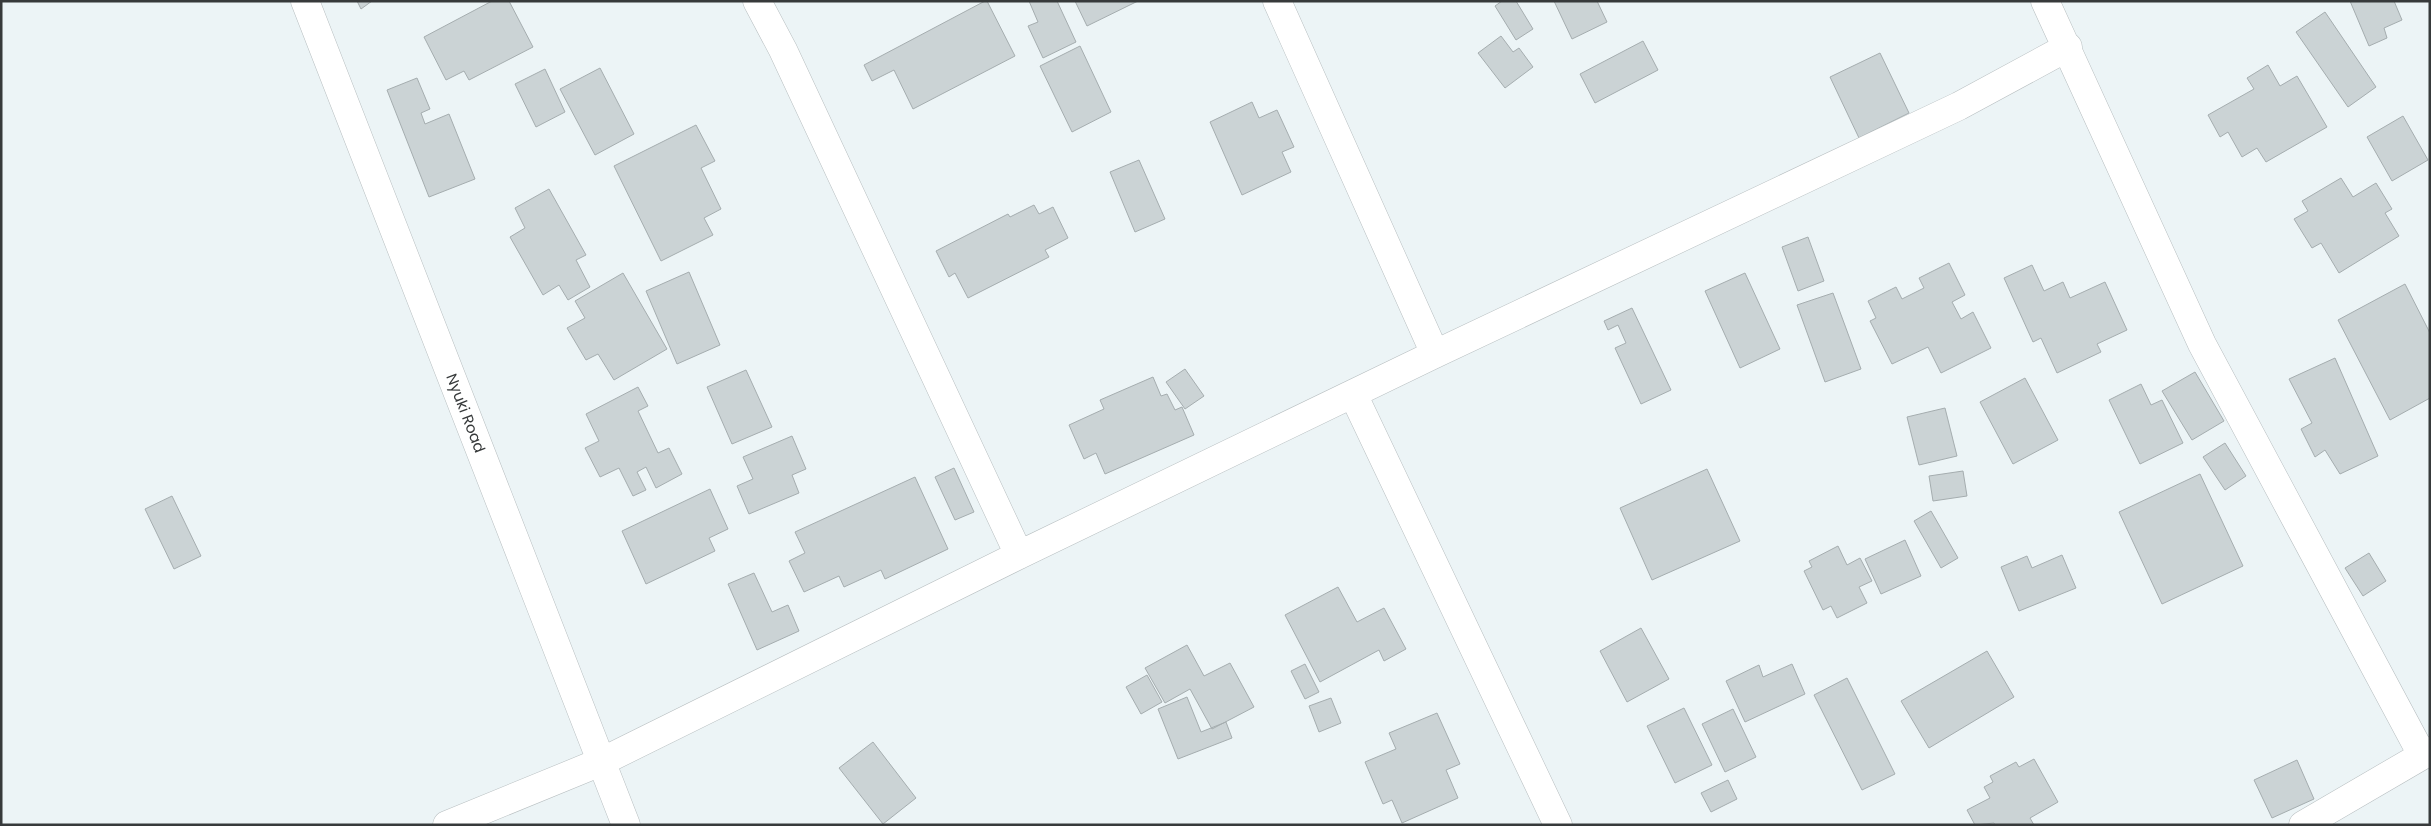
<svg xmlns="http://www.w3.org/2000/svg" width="2431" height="826" viewBox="0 0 2431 826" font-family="Poppins,sans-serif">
	<rect width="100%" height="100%" fill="#ecf4f6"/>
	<path fill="#cbd3d5" stroke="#a5adaf" d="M357,1H372L361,9Z
		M492,1H509L533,47L469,80L464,71L446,80L424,37Z
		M985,1H987L1015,56L913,109L894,70L872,81L864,65Z
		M1029,1H1057L1076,42L1043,58L1028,26L1038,22Z
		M1075,1H1138L1087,26Z
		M1502,1H1516L1533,29L1516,40L1495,6Z
		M1554,1H1597L1607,22L1572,39Z
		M2350,1H2394L2402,20L2384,28L2387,38L2369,46Z
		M2325,12L2376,87L2348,107L2296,32Z
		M1501,36L1513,52L1519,48L1533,67L1505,88L1478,53Z
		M1643,41L1658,70L1595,103L1580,74Z
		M1080,46L1111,112L1072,132L1040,66Z
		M1880,53L1909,113L1859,138L1830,77Z
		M2268,65L2280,86L2297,76L2327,127L2266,162L2257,148L2242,157L2228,132L2220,137L2208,115L2254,89L2247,78Z
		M600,68L634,134L595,155L560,89Z
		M545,69L565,112L536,127L515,84Z
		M417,78L430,109L421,113L425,124L449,114L475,179L429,197L387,90Z
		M1252,102L1259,118L1277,110L1294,147L1282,152L1291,172L1242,195L1210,122Z
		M2403,116L2428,160L2392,181L2367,137Z
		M696,125L715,161L701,168L721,209L704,218L713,235L661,261L614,166Z
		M1139,160L1165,219L1135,232L1110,172Z
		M2341,178L2353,197L2376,183L2392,209L2385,213L2399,236L2339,273L2321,243L2312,248L2294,219L2308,211L2302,201Z
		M549,189L586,255L576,260L590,287L568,300L559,285L543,295L510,237L525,228L515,208Z
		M1034,205L1039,214L1053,207L1068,238L1045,250L1049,257L968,298L955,273L949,277L936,251L1008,214L1010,217Z
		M1808,237L1824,281L1798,291L1782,247Z
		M1949,263L1965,295L1952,302L1961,319L1973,312L1991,348L1941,373L1928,347L1892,364L1870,321L1876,318L1868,301L1896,287L1902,299L1924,288L1919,278Z
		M2032,265L2044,291L2063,282L2070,298L2105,282L2127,330L2097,344L2101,352L2057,373L2041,338L2033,342L2004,278Z
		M689,272L720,345L677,364L646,291Z
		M623,273L667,349L614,380L598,354L586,360L567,328L585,318L575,301Z
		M1745,273L1780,349L1740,368L1705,291Z
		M2405,284L2430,333V398L2390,420L2338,320Z
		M1833,293L1861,369L1825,382L1797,305Z
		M1632,308L1671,390L1641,404L1615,348L1626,343L1618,325L1608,330L1604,321Z
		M2335,358L2378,456L2340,474L2325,450L2315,457L2301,429L2312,423L2289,379Z
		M1185,369L1204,396L1185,409L1166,382Z
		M746,370L772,427L732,444L707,387Z
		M2195,372L2224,421L2192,440L2162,391Z
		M1153,377L1161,396L1167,394L1175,410L1182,407L1194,435L1105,474L1096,453L1084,459L1069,425L1104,409L1100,400Z
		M2025,378L2058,440L2013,464L1980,402Z
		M2141,384L2151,405L2162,400L2183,443L2140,464L2109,400Z
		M638,387L648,406L638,411L658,453L669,448L682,474L656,488L646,467L637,472L646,490L633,496L619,468L600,477L585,448L599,441L586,414Z
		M1945,408L1957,456L1919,465L1907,417Z
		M792,436L806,469L792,475L799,493L749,514L737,486L753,479L743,457Z
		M2225,443L2246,476L2225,490L2203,457Z
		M954,468L974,512L955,520L935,477Z
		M1707,469L1740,541L1652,580L1620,508Z
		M1963,471L1967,496L1933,501L1929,476Z
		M2200,474L2243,566L2162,604L2119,512Z
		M915,477L948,549L885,579L881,570L844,587L839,576L804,592L789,561L805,553L795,532Z
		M710,489L728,529L709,538L715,551L646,584L622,531Z
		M172,496L201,556L174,569L145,509Z
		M1931,511L1958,558L1941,568L1914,521Z
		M1905,540L1921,576L1881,594L1865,559Z
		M1838,546L1847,565L1860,558L1872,581L1859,587L1867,603L1837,618L1831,606L1823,610L1804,571L1812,567L1809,561Z
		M2369,553L2386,581L2363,596L2345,568Z
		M2062,555L2076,588L2019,611L2001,567L2027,556L2032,568Z
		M754,573L772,612L788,605L799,631L757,650L728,584Z
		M1338,587L1357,622L1384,608L1406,649L1384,661L1379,650L1320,682L1285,615Z
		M1641,628L1669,679L1627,702L1600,651Z
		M1187,645L1204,676L1230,663L1254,707L1212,729L1190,689L1165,703L1145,668Z
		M1987,651L2014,697L1929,748L1901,701Z
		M1305,664L1319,692L1305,699L1291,671Z
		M1792,664L1805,694L1745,722L1726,681L1759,665L1763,677Z
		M1147,675L1162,702L1141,714L1126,687Z
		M1847,678L1895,774L1862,790L1814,695Z
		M1187,697L1201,732L1226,722L1232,738L1178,759L1158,709Z
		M1331,698L1341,723L1319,732L1309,706Z
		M1684,708L1712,765L1675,783L1647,726Z
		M1733,709L1756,757L1725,772L1702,724Z
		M1437,713L1460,764L1446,770L1458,798L1402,823L1392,800L1383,804L1365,762L1396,749L1389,733Z
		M873,742L916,798L883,824L839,768Z
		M2034,759L2058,802L2030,818L2034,825H1995L1994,823L1975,825L1967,810L1990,798L1984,787L1993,782L1990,776L2016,762L2019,767Z
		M2297,760L2314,799L2272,818L2254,780Z
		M1728,780L1737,799L1711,812L1701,793Z"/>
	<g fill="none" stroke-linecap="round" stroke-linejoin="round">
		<defs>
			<path id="minor" d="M305,1L626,825
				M757,1L783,50L1019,555
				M1277,1L1435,354
				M2045,1L2202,344L2422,755
				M1353,394L1558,825
				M447,825L603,761L1019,555L1435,354L1959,106L2068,47
				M2303,825L2430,751"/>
		</defs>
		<use href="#minor" stroke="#b8bfc1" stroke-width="29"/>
		<use href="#minor" stroke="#fff" stroke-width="28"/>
	</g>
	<g text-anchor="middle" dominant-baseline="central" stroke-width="5" stroke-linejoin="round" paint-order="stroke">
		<g font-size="15" fill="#373a3b" stroke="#fff">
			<text transform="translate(466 413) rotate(69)">Nyuki Road</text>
		</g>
	</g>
	<rect width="2431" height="826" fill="none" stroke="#373a3b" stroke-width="5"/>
</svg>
